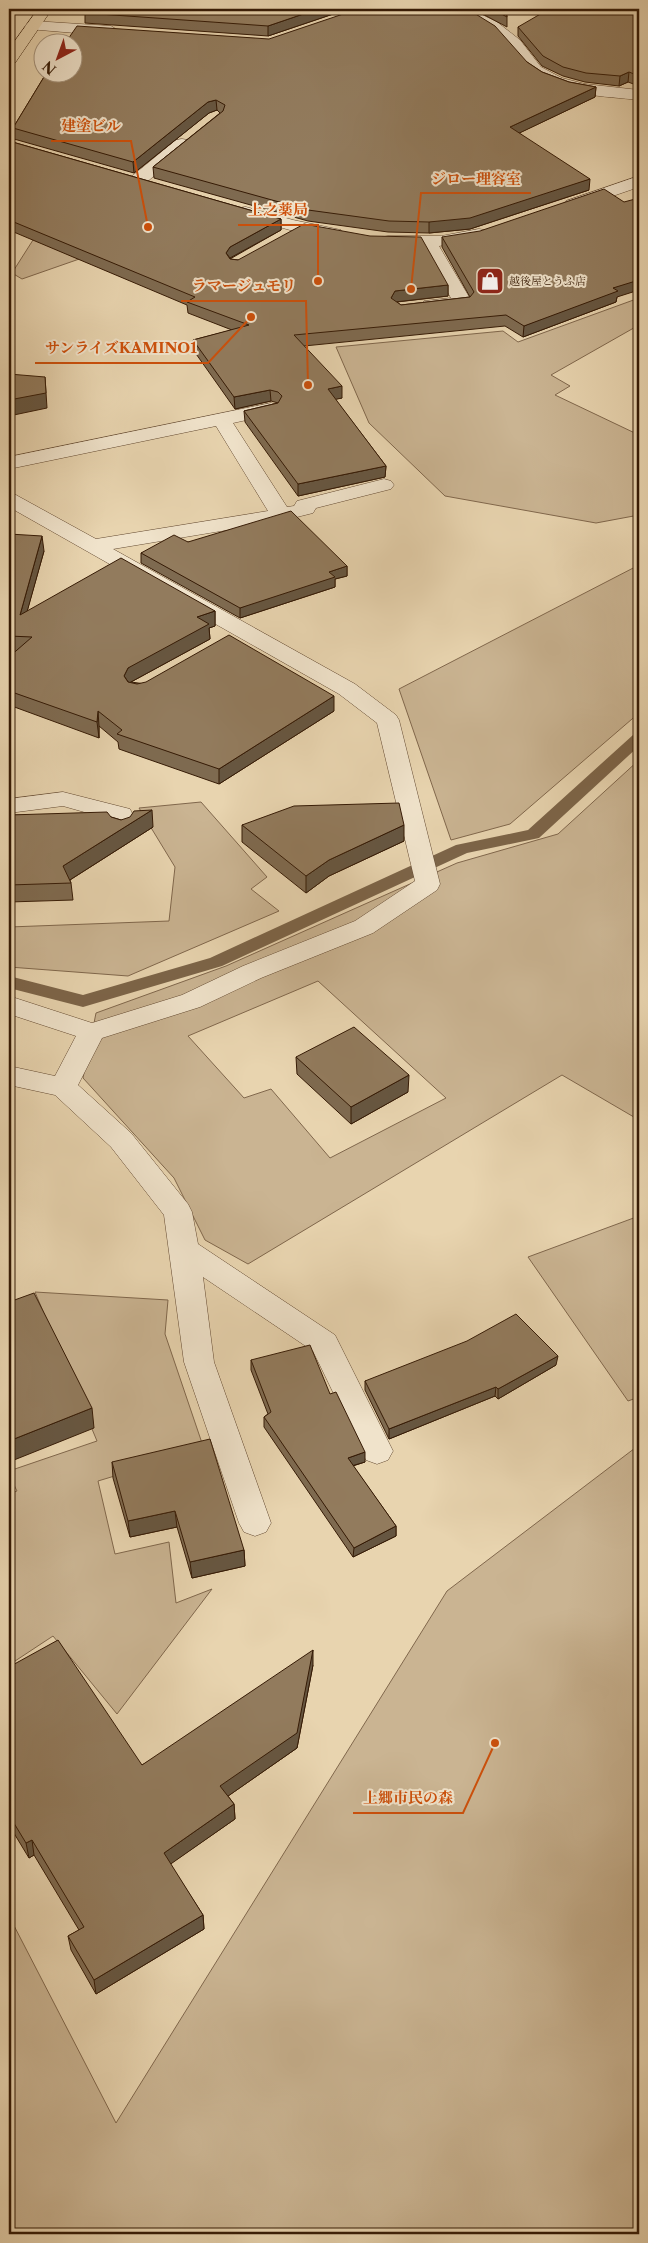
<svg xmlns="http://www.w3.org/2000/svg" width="648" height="2243" viewBox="0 0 648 2243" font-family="'Libre Caslon Text','Noto Serif JP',serif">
	<rect width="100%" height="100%" fill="#e8d4af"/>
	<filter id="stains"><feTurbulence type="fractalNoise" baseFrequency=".004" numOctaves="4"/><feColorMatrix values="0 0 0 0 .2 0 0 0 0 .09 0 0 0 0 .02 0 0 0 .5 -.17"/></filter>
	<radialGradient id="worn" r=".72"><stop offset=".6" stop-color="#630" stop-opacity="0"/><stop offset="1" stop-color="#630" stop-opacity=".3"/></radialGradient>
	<path fill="#cab492" stroke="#80674c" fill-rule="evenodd" d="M68,185L85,257L22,279L12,273Z
		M639,298V325L551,375L570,386L555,395L639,435V515L596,523L445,496L369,423L336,347L503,331L518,342Z
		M639,565V713L510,824L451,840L399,689Z
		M639,760V1120L562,1075L248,1264L205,1240L174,1178L83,1078L96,1013L226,966L457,863L558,834ZM318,981L446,1098L330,1158L271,1089L244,1098L188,1036Z
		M201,802L267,877L251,889L279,911L128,976L9,967V927L169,921L175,867L139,808Z
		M639,1216V1397L628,1401L528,1257Z
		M35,1292L168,1300L165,1334L204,1449L98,1481L115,1554L169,1542L176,1603L212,1589L117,1714L53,1636L9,1665V1494L17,1491L9,1475V1471L97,1441Z
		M639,1445V2234H9V1916L116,2123L447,1591Z"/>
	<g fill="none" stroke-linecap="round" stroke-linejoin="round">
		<path fill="#7c6448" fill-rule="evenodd" d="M639,733V746L539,838L467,853L222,966L83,1007L9,988V976L83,995L210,958L456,845L528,830L633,735Z"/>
		<defs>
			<path id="minor" d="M448,9H470L497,22L520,40L541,67L562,78L585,84L639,90V100C605,96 560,96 531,74C522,67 517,56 509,47C493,29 472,19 450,12Z
				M33,21L111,26L119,31L111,36L28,29L25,26L28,23Z
				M182,139L188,140L190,144L188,148L143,185H131L129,181L131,177L176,140Z
				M639,176V187L572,210L566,209L563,205L566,201Z
				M246,207L293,220L341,230L344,234L341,238L335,239L290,230L240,216L237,212L240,208Z
				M479,229L485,230L488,234L485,238L439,246L472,302L469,306C456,309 437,312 424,309L421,305L424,301L451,298L422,246L382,245L379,241L382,237L388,236H441Z
				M271,403L278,405L281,409L278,413L233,423L287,507L294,506L297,501L384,479L391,481L394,485L391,489L316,508L313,513L281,521L113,549L355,684L396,715L399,720L440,884L437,890L373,933L261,978L200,1007L102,1038L78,1085L131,1133L188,1204L192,1212L198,1244L335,1335L393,1451L388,1460L377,1464L366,1460L313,1351L203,1277L214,1362L271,1523L266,1532L255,1536L244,1532L239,1523L184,1362L164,1215L111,1147L55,1095L9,1085V1066L55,1076L76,1036L9,1014V996L92,1023L182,995L243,966L355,921L415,881L377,723L339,694L9,507V493L16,495L96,539L268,511L216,426L9,469V457Z
				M63,792L130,809C134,816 136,825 131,832L122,835L113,832L110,827L109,819L63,806L9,813V799Z"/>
			<path id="major" d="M38,9H52L15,63L9,65V49Z"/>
		</defs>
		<use href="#minor" stroke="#624830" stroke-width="1"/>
		<use href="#major" stroke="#351a05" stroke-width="1"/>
		<use href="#minor" fill="#f0e3cb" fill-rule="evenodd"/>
		<use href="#major" fill="#e8d4af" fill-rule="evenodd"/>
	</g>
	<path fill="#7e6a50" stroke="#351a05" d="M348,9L268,36L85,23V13Z
		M473,9H506L507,17V27Z
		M639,9V86L628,82L619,86L585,82L563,76L542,66L518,36V27Z
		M527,62L542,72L569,82L596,87L595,97L519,133L589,190L470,229L429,233L388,232L308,221L154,178L153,167L220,113L217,110L209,113L134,173L14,139L13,128L47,72Z
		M9,141L281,219V230L230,259L448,285V296L397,302L401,305L470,297L442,247V237L617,297L616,302L523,337L505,326L304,346L342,398L335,399L386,466L385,477L298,496L245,422L244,411L278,403L271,401L235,409L194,351L193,340L232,330L188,313L187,305L9,230Z
		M9,534L44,551L27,611H215V626L209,628L210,639L131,682L334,711L219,784L119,749L118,742L99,726V738L9,705V657L15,651H9Z
		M188,542L347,566V576L335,579V587L240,618L141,563V553Z
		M9,815L111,817L121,820L153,827L70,880L71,883L73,900L9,902Z
		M242,825L404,841L329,876L306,893L242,842Z
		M296,1057L408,1092L351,1124L297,1074Z
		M251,1360L330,1394L365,1462L353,1466L396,1526V1536L353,1557L264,1427V1417L268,1414L251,1370Z
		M556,1365L498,1399L495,1396L389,1439L365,1390V1381Z
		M112,1462L244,1550L245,1566L192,1578L177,1527L130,1537L113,1478Z
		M313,1665L297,1748L228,1796L234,1804L235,1819L170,1864L203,1915L204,1929L96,1994L71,1950L68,1936L79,1930L34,1855L29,1858L9,1825V1667L142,1765Z"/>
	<path fill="#665641" stroke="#351a05" d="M318,9H348L268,36V26Z
		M629,72L628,82L619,86L620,76Z
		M596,87L595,97L509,138L510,127Z
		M216,100L217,110L209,113L134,173L133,162L208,102Z
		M590,179L589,190L470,229L429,233V222Z
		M281,219V230L230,258L226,253L230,247Z
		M639,274V290L617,297L616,302L523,337L524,326L613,288Z
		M448,285V296L395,302L391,298L395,291Z
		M45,377L47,408L9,416V400Z
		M342,386V398L328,401V389Z
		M270,390L271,401L235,409L234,397Z
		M386,466L385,477L298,496V484Z
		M42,536L44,551L22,630L20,615Z
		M347,566V576L335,579V587L240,618V608L329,572Z
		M215,611V626L209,628L210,639L129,683L124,676L128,668L197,617Z
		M334,696V711L219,784V769Z
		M98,711L99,726V738L97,722Z
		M152,810L153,827L65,883L63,866Z
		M404,825V841L329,876L306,893V876L329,860Z
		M409,1075L408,1092L351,1124V1107Z
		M558,1356L556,1365L498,1399V1389Z
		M496,1387L495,1396L389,1439V1429Z
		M92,1408L94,1428L9,1462V1441Z
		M365,1452V1462L348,1467V1458Z
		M175,1511L177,1527L130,1537L128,1521Z
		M396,1526V1536L353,1557L354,1548Z
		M244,1550L245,1566L192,1578L190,1562Z
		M313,1650V1665L297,1748L221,1801L220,1786Z
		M234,1804L235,1819L165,1868L164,1853Z
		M32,1840L34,1855L29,1858L26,1843Z
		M203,1915L204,1929L96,1994L94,1980Z"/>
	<path fill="#927b5d" stroke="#351a05" d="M87,9H318L268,26L85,13Z
		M358,9H463L474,13L495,26L527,62L542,72L569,82L596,87L510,127L590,179L470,218L429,222L389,221L308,210L153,167L223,111L225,105L216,100L208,102L133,162L13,128L47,72H72V42H66L77,26L269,39Z
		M492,9H506L507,17Z
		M549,9H639V76L629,72L620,76L586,73L563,67L543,56L518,27Z
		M9,141L281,219L230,247L226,253L230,259L238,260L304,224L370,236L421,237L448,285L395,291L391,298L401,305L470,297L474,292L442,237L480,231L604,189L624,202L639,198V274L637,275L639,276V280L613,288L618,291L524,326L506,315L294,335L342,386L328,389L386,466L298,484L244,411L278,403L282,396L278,392L270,390L234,397L193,340L249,325L187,302L195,297L9,220Z
		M9,374L45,377L46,393L9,400Z
		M291,511L347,566L329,572L335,577L240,608L141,553L174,535L188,542Z
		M9,534L42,536L20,615L121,558L215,611L197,617L209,624L128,668L124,676L128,682L137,684L146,682L229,635L334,696L219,769L117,734L122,730L98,711L97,722L9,691V657L32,637L9,636Z
		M399,803L404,825L329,860L306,876L242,825L294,806Z
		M152,810L63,866L71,883L9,885V815L107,812L111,817L121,820L130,817L134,811Z
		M354,1027L409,1075L351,1107L296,1057Z
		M34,1293L92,1408L9,1441V1302Z
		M516,1314L558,1356L498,1389L496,1387L389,1429L365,1381L467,1341Z
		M310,1345L330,1394L336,1392L365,1452L348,1458L396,1526L354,1548L264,1417L271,1412L251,1360Z
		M210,1439L244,1550L190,1562L175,1511L128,1521L112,1462Z
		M58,1640L142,1765L313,1650L297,1733L220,1786L234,1804L164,1853L203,1915L94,1980L68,1936L84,1927L32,1840L26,1843L9,1815V1667Z"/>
	<defs>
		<symbol id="shop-square" viewBox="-11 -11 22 22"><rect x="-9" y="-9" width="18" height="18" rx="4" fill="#8f2418" stroke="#f0e3cb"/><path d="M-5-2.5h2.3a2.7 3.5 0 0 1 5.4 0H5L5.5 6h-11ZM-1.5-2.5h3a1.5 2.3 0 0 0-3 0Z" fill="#fff"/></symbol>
	</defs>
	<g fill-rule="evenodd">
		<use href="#shop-square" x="474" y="265" width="32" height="32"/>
	</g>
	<g text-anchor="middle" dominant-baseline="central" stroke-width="4" stroke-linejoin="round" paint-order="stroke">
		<g font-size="11" fill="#351a05" stroke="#f0e3cb" text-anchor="start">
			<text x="509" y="281">越後屋とうふ店</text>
		</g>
	</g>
	<path fill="none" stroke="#cd500b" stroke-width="2" d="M148 227L131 141H51M411 289L421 193H531M318 281L318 225H238M308 385L306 301H181M251 317L208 363H35M495 1743L463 1813H353"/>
	<g fill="#cd500b" stroke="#f0e3cb" stroke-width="2">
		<circle cx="148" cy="227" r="5"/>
		<circle cx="411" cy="289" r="5"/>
		<circle cx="318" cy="281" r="5"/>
		<circle cx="308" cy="385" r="5"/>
		<circle cx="251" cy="317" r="5"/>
		<circle cx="495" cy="1743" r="5"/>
	</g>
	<g font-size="15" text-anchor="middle" font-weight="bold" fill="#cd500b" stroke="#f0e3cb" stroke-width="4" stroke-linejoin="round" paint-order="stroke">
		<text x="91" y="131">建塗ビル</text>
		<text x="476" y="184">ジロー理容室</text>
		<text x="278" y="215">上之薬局</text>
		<text x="244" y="291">ラマージュモリ</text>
		<text x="121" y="353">サンライズKAMINO1</text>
		<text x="408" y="1803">上郷市民の森</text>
	</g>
	<rect width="648" height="2243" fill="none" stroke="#e8d4af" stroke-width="30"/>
	<rect x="10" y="10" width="628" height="2223" fill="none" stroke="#351a05" stroke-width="2.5"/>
	<rect x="15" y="15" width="618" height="2213" fill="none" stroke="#351a05"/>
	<g transform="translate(58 58) rotate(221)"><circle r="24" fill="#f0e3cb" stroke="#a5937c"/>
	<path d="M0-4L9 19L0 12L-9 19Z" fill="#8f2418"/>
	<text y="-8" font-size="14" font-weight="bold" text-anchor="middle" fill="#351a05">N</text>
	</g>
	<rect width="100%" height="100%" filter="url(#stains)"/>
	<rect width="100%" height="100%" fill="url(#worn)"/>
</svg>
